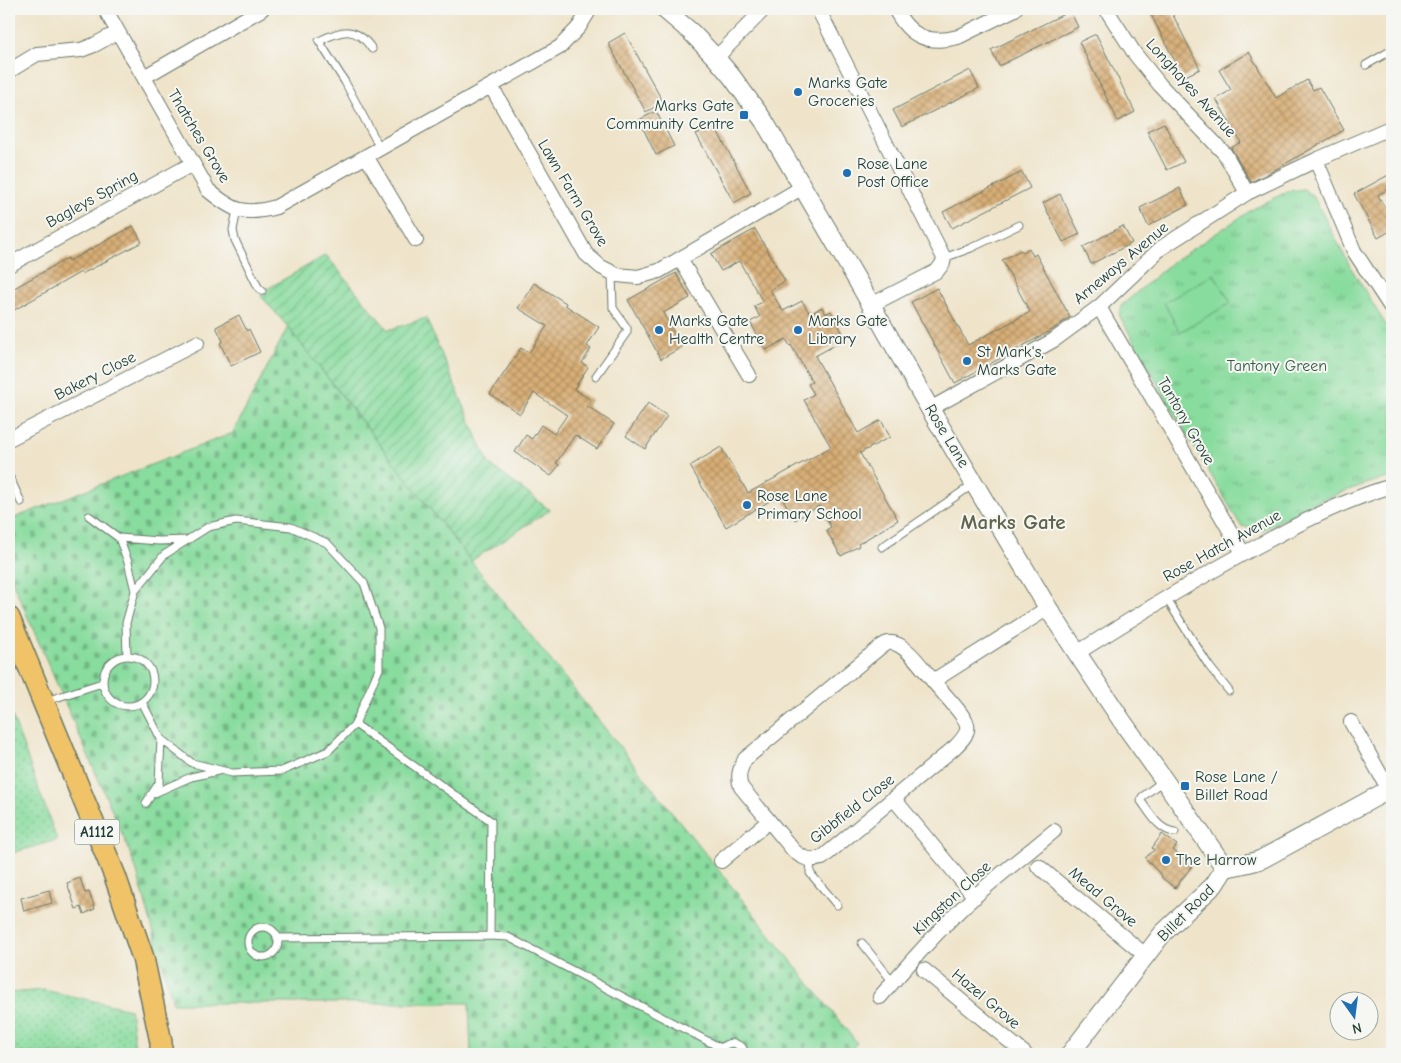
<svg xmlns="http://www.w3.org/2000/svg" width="1401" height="1063" viewBox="0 0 1401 1063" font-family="'Comic Neue',sans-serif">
	<defs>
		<pattern id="grass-dots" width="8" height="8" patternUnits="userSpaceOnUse" patternTransform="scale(1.25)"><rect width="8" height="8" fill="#88dc9e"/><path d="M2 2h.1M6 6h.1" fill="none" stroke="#6fb482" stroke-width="1.8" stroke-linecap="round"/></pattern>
		<pattern id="cemetery-stones" width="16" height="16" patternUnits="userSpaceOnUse" patternTransform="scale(1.25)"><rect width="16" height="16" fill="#88dc9e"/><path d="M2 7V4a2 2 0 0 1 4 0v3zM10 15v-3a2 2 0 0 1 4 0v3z" fill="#6fb482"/></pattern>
		<pattern id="park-tufts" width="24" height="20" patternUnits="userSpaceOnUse" patternTransform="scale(1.25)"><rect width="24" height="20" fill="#88dc9e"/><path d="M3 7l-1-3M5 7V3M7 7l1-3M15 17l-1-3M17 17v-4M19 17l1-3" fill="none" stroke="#6fb482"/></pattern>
		<pattern id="garden-furrows" width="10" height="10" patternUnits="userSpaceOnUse" patternTransform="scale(1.25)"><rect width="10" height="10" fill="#88dc9e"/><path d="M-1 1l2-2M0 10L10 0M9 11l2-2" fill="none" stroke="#6fb482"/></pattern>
		<pattern id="building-cross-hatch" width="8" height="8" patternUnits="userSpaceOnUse" patternTransform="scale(1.25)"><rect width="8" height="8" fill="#d8ae76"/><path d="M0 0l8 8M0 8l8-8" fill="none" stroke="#af8f62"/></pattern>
	</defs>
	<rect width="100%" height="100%" fill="#f6f6f2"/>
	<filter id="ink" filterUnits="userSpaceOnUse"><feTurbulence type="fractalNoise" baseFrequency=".02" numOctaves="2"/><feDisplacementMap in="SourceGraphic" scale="10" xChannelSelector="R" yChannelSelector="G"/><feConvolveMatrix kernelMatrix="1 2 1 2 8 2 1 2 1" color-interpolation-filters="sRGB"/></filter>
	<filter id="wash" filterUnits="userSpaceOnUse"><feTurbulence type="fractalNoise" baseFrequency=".0096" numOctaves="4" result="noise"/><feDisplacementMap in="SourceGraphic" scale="20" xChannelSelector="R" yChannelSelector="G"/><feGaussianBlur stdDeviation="1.12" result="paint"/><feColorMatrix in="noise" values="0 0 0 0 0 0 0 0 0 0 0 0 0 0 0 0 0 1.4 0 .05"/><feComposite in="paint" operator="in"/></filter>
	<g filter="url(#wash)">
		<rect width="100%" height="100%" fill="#efe4ca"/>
		<path fill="url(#grass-dots)" stroke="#548c69" d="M9,707L57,840L9,854Z
			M44,990L130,1009L136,1054H9V993Z"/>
		<path fill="url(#cemetery-stones)" stroke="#548c69" d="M288,327L471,561L857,1043L847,1054H471L469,1003H173L137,872L127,845L9,574V520L233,433Z"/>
		<path fill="url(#park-tufts)" stroke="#548c69" d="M1304,189L1313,196L1351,268L1392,335V477L1365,484L1313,503L1263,530L1241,526L1176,416L1119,315L1121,306L1171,263L1253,209L1288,191Z"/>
		<path fill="url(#garden-furrows)" stroke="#548c69" d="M326,255L388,330L426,318L489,464L550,510L471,561L288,327L261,296L267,289Z"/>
		<path fill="#88dc9e" stroke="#548c69" d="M1214,274L1231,303L1180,332L1164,303Z"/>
		<g id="blocks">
			<path fill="url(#building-cross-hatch)" d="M1148,9H1170L1200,69L1183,77Z
				M1070,11L1078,27L999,66L991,50Z
				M625,33L663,102L646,112L608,43Z
				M1096,34L1135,112L1118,121L1079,42Z
				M1249,52L1276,98L1307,80L1313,90L1319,87L1344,130L1271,172L1251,182L1231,148L1241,142L1216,99L1231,90L1219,70Z
				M970,70L979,88L902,127L893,110Z
				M656,111L674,146L656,155L639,120Z
				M1164,123L1184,162L1167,170L1147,131Z
				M714,125L751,193L734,203L696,134Z
				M1022,172L1030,188L952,228L943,212Z
				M1392,173V187L1378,195L1392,221V230L1378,238L1354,194Z
				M1180,188L1188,205L1148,226L1140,208Z
				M1060,194L1080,234L1063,242L1043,203Z
				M133,226L142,242L82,274L81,272L9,313V291L68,258L69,261Z
				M1123,226L1132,243L1091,264L1083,247Z
				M755,229L785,281L770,290L783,311L802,301L810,314L822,307L826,314L831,311L846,339L815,356L858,433L881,420L890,437L860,453L898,520L858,544L859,546L841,556L826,530L831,527L819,506L795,520L781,496L773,500V499L726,527L690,466L721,447L748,493L831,447L804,400L814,394L808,384L812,382L791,345L790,346L786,339L766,350L750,322L760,317L754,306L763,302L739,261L721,271L711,254Z
				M1029,248L1033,256L1036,254L1070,317L1052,330L955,383L911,302L937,288L968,345L1030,312L1002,260L1021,250L1023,252Z
				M676,273L690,298L663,313L682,347L661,359L628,300Z
				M534,283L566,303L565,305L599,327L587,346L591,349L582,363L588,367L574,389L591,400L587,406L614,424L597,449L575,435L556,463L559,465L551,476L515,452L526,435L532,439L541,425L554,434L567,415L534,393L520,414L490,394L521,348L529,353L547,326L518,308Z
				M239,315L247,331L249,329L260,352L231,366L220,343L223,341L216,327Z
				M648,403L667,416L645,449L626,436Z
				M1162,834L1177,845L1173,850L1192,866L1175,888L1161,877L1162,876L1145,858L1154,850L1152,848Z
				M80,878L85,893L89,892L95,909L84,914L81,907L76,909L67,883Z
				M49,890L52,903L24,911L21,898Z"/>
		</g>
	</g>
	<g filter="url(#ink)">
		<use href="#blocks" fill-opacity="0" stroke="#687768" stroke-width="1"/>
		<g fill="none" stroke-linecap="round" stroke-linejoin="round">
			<defs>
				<path id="service" d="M372,49C356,25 342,30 319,41L345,82L380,148
					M1366,65L1392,50
					M237,210L233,230L235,240L258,287L262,291
					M944,258L971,248L1019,225
					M596,376L627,332V328L613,308L612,273
					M9,476L21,502
					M89,516L119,538L159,541L187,540
					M119,538L128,562L135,591
					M882,547L975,483
					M1166,598L1209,666L1229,691
					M103 681a25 25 0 1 1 50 0a25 25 0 1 1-50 0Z
					M127,656L126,623L135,591L164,555L208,527L236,521L291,527L327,543L364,583L379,628V669L355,724L328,751L282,771L232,773L192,763L161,739L142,702
					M46,701L102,683
					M1164,780L1142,797L1141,801C1150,813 1159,831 1175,832
					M150,795L191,777L218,771
					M146,803L159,783L161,739
					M811,861L810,873L837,905
					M248 942a15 15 0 1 1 30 0a15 15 0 1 1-30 0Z
					M490,936L508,937L721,1048
					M277,938L490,936L491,821L355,724
					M862,943L893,982
					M719,1054C721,1046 726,1043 734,1043L742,1047L746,1054"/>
				<path id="minor" d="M105,9L208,190C233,211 244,216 276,207L560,47L579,27L590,9
					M818,9L944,258L943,263L937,271L871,305
					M895,9C909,36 927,45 958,37L1015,9
					M1106,9L1135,54L1160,85L1225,154L1247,193
					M716,58L764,9
					M9,71L37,54L81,50L94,45L118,32
					M144,77L262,9
					M491,86L586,254L601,267L617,275L638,277L659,271L803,187
					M366,156L416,240
					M1316,160L1354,251L1392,309
					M680,259L749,375
					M9,265L192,164
					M1099,307L1243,553
					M930,409L1054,340L1099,307L1161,248L1247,193L1316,160L1392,127
					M9,439L197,343
					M1077,653C1139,614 1202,575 1267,541C1307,519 1348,499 1392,486
					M933,681C923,669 904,640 888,643C881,645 874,653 868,657L745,759C740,769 737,776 741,787L794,851C804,859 810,861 822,858L954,748C960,742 969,734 967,725C965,715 940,690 933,681L1048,608
					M1351,722L1389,790
					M894,799L975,897
					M721,861L769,821
					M1038,866L1145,955
					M924,970L1025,1054
					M880,997C905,968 930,939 958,912C988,883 1022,858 1054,831"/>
				<path id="tertiary" d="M664,9L691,32L716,58L732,77L764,121L857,280L930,409L1048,608L1077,653L1122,721L1164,780L1225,868
					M1070,1054L1163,933L1214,885L1225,868C1237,865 1250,864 1262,859L1392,788"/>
				<path id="primary" d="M9,618L115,876L143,958L161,1042V1054"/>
			</defs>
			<use href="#service" stroke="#687768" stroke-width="9"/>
			<use href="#minor" stroke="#687768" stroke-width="16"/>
			<use href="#tertiary" stroke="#687768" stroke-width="20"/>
			<use href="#primary" stroke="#687768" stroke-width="24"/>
			<use href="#service" stroke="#fff" stroke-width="7"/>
			<use href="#minor" stroke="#fff" stroke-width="14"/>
			<use href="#tertiary" stroke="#fff" stroke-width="18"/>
			<use href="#primary" stroke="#f1c369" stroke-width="21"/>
		</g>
	</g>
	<g fill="#1f6fb2" stroke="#f6f6f2" stroke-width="2">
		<circle cx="798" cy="92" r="5"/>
		<rect x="739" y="110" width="10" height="10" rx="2.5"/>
		<circle cx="847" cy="173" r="5"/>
		<circle cx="659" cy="330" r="5"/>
		<circle cx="798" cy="330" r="5"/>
		<circle cx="967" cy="361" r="5"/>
		<circle cx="747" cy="505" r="5"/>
		<rect x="1180" y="781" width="10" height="10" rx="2.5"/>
		<circle cx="1166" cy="860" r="5"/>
	</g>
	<g text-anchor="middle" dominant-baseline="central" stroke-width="4" stroke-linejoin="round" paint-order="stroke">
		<rect fill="#f6f6f2" stroke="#60746d" stroke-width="1" x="74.5" y="819.5" width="45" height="25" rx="4"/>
		<g font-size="15" font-weight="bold" fill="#1f3d34">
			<text x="97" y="832">A1112</text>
		</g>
		<g font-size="16" fill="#1f3d34" stroke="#f6f6f2" text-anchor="start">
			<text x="808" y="83">Marks Gate<tspan x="808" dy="18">Groceries</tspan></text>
			<text x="734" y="106" text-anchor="end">Marks Gate<tspan x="734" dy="18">Community Centre</tspan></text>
			<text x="857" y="164">Rose Lane<tspan x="857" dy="18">Post Office</tspan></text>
			<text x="669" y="321">Marks Gate<tspan x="669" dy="18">Health Centre</tspan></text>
			<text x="808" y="321">Marks Gate<tspan x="808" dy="18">Library</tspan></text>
			<text x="977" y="352">St Mark's,<tspan x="977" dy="18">Marks Gate</tspan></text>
			<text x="757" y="496">Rose Lane<tspan x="757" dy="18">Primary School</tspan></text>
			<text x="1195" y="777">Rose Lane /<tspan x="1195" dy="18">Billet Road</tspan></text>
			<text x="1176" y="860">The Harrow</text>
		</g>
		<g font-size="16" fill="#1f3d34" stroke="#f6f6f2">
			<text transform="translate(1191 88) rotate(48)">Longhayes Avenue</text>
			<text transform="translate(199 136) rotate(59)">Thatches Grove</text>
			<text transform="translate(573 193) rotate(59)">Lawn Farm Grove</text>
			<text transform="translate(92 199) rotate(-29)">Bagleys Spring</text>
			<text transform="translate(1121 263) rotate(-40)">Arneways Avenue</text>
			<text transform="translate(95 376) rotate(-27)">Bakery Close</text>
			<text transform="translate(1186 421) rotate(60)">Tantony Grove</text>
			<text transform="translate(947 436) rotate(59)">Rose Lane</text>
			<text transform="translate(1222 546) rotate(-29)">Rose Hatch Avenue</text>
			<text transform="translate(852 809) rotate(-38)">Gibbfield Close</text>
			<text transform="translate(1103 897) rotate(40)">Mead Grove</text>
			<text transform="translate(952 898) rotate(-43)">Kingston Close</text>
			<text transform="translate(1186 913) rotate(-45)">Billet Road</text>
			<text transform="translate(986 999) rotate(40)">Hazel Grove</text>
		</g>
		<g font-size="16" fill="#345d49" stroke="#f6f6f2">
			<text x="1277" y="366">Tantony Green</text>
		</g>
		<g font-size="21" font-weight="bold" fill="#60654b" stroke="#f6f6f2">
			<text x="1013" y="522">Marks Gate</text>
		</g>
	</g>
	<rect width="1401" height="1063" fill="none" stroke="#f6f6f2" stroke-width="30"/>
	<g transform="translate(1354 1016) rotate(166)"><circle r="24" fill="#f6f6f2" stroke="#a0aca6"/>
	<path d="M0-4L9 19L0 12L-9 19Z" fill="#1f6fb2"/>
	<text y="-8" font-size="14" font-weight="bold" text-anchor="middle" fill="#1f3d34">N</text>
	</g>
</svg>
